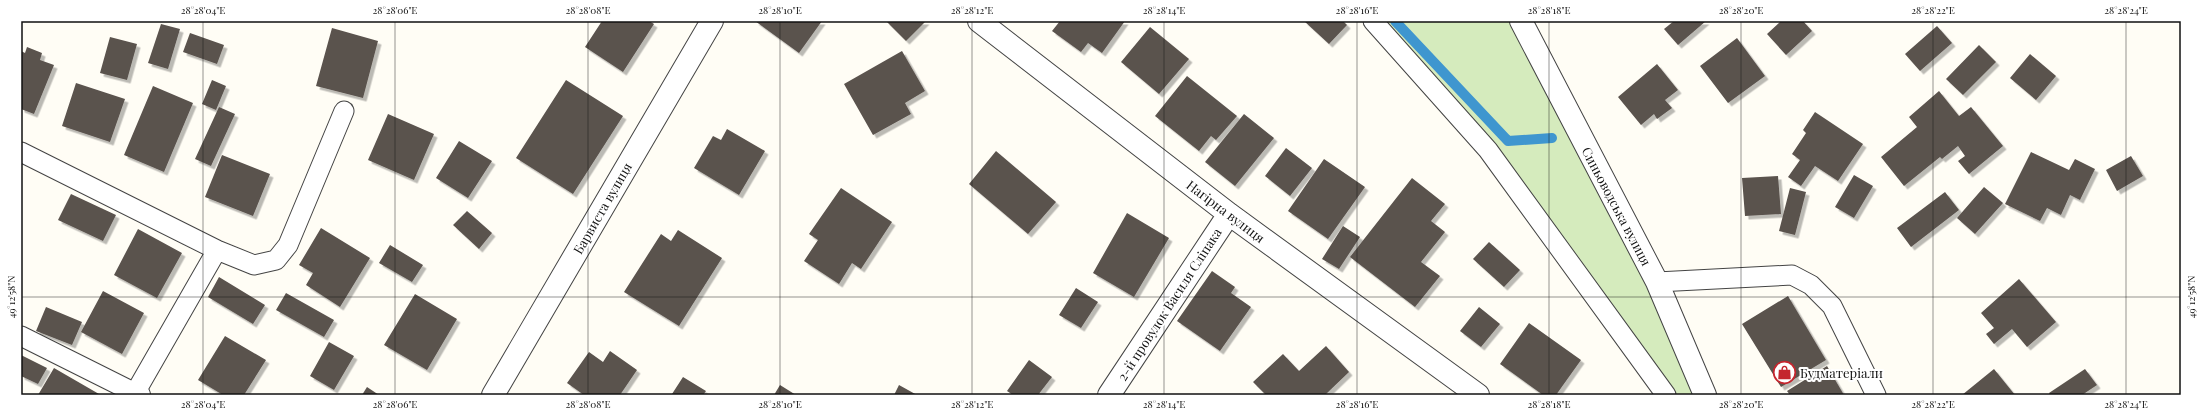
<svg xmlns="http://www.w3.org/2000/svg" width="2202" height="416" viewBox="0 0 2202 416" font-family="'Playfair Display',serif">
	<defs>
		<filter id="shadow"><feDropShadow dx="3.5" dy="3.5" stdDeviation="0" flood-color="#0004"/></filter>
	</defs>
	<rect width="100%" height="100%" fill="#fffdf5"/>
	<path fill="#d5ebbd" d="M1373,21H1521L1705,395H1666L1488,150Z"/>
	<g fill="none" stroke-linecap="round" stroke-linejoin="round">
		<path stroke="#3f96cf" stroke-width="10" d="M1395,21L1508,141L1552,138"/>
	</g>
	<path fill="#5a524d" filter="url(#shadow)" d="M602,21H649L654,24L623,72L585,47Z
		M755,21H822L799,53Z
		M886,21H926L906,41Z
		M1060,21H1125L1102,53L1088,43L1081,52L1052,31Z
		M1304,21H1343L1347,25L1329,44Z
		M1674,21H1706L1678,45L1664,29Z
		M1781,21H1803L1812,31L1786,55L1767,34Z
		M161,24L180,29L168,69L148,63Z
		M1937,26L1952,43L1920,71L1905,54Z
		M1150,27L1189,59L1159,94L1121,62Z
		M332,28L378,41L363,98L316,86Z
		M190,33L224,45L217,64L183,52Z
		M110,37L137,44L127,80L100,73Z
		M1737,38L1765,76L1728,103L1700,66Z
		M1979,45L1996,62L1963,95L1946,79Z
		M27,47L42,53L40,60L54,65L34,114L21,109V51L25,53Z
		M902,51L925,91L905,103L911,114L873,135L844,84Z
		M2030,54L2056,76L2036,100L2010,78Z
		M1657,64L1678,90L1665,100L1672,108L1657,119L1654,114L1641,125L1618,97Z
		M1187,76L1237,116L1216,140L1211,136L1199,151L1155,116Z
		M212,80L226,86L216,110L202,104Z
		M566,80L623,116L573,194L516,158Z
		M76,83L125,99L110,142L62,126Z
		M153,86L193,103L164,172L124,155Z
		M1939,91L1959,116L1971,107L2003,146L1969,174L1958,161L1965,156L1958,146L1942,159L1940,157L1904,186L1881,157L1917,127L1909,117Z
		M219,107L235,114L211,166L195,159Z
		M1815,112L1863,144L1838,181L1815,166L1801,186L1788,177L1800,160L1792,154L1806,133L1803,130Z
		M388,114L434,134L414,180L368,160Z
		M1244,114L1274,138L1235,186L1205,162Z
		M727,129L765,151L739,195L694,168L713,136L721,140Z
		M459,141L492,161L468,198L436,178Z
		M1286,148L1312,168L1290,196L1265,176Z
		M996,151L1056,202L1028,234L969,184Z
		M2031,152L2069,170L2075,159L2095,169L2080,200L2070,195L2061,215L2047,208L2040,221L2005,204Z
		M222,155L270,174L253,216L205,197Z
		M2131,156L2143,176L2117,191L2106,170Z
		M1324,159L1365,187L1328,239L1288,211Z
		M1854,175L1873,186L1854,218L1835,207Z
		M1778,176L1781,214L1745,216L1742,178Z
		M1412,178L1445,204L1431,221L1445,232L1421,262L1440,276L1415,307L1350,257Z
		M1984,187L2003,203L1975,234L1957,218Z
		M841,188L892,222L861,269L852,263L839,284L804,261L818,240L809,234Z
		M1790,188L1806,192L1795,235L1779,231Z
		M1945,192L1959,210L1911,247L1897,228Z
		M71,194L116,215L103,241L58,220Z
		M467,211L492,233L479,249L453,225Z
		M1127,213L1169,238L1134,297L1093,273Z
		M1343,226L1360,237L1339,269L1322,259Z
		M321,228L370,258L340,307L306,285L313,273L299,265Z
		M138,229L182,253L157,298L114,275Z
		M678,230L722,258L679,326L624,292L661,234L671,241Z
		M1489,242L1520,270L1504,287L1473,259Z
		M390,245L423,265L412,282L379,263Z
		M1212,271L1235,287L1231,293L1251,307L1220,351L1177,321Z
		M219,277L265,305L253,324L208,297Z
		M2019,279L2056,322L2027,347L2012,329L1994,344L1986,334L1994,328L1981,313Z
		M1076,288L1098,302L1081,328L1059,315Z
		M103,291L144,313L122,354L81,332Z
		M286,293L334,320L324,337L276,310Z
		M415,294L457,319L427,370L384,345Z
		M1788,296L1826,360L1781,387L1742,324Z
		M46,307L82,322L72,345L36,331Z
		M1479,307L1500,324L1481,347L1460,331Z
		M1529,323L1581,360L1556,395H1543L1500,364Z
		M225,336L266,360L244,395H223L198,380Z
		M329,342L354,356L334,390L310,376Z
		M1326,346L1349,372L1325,395H1266L1253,382L1283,354L1299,371Z
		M610,351L637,370L620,395H584L567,383L589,352L603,362Z
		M21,355L47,368L38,384L21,376Z
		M1029,360L1052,377L1038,395H1013L1007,391Z
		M1827,366L1844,395H1790L1787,391Z
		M54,368L99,394L98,395H38Z
		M1994,369L2015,395H1962Z
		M2085,369L2097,385L2082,395H2050L2049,393Z
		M683,377L706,391L703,395L672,394Z
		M780,385L796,395H774Z
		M899,385L917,395H894Z
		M367,387L379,395H362Z"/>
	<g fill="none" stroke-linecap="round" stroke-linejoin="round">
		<defs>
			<path id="service" d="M1373,21L1488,150L1666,395
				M21,152L217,250L254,265L276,260L288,245L344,111
				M1657,282L1792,275L1811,285L1832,306L1876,395
				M21,336L135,393L217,250"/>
			<path id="minor" d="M979,21L1229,214L1478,395
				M1521,21L1657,282L1705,395
				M134,395L135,393L139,395
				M493,395L712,21
				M1109,395L1229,214"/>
		</defs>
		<use href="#service" stroke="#444" stroke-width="21"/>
		<use href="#minor" stroke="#444" stroke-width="24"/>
		<use href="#service" stroke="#fff" stroke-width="19"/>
		<use href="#minor" stroke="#fff" stroke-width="22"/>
	</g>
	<path fill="none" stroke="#111" stroke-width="1" stroke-opacity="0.45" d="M203,21V395M395,21V395M588,21V395M780,21V395M972,21V395M1164,21V395M1357,21V395M1549,21V395M1741,21V395M1933,21V395M2126,21V395M21,297H2181"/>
	<defs>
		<symbol id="shop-ring" viewBox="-11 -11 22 22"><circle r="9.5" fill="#fff" stroke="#c4262e" stroke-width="1.5"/><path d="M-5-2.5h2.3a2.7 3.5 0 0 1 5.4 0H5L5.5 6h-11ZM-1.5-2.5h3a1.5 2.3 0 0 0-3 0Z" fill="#c4262e"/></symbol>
	</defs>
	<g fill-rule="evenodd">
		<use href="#shop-ring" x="1772" y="360" width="25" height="25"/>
	</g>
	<g text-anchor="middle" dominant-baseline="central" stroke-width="4" stroke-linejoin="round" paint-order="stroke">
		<g font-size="13" fill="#111" stroke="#fff">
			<text transform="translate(1617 206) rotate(62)">Синьоводська вулиця</text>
			<text transform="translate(602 208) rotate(-60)">Барвиста вулиця</text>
			<text transform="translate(1226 211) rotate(37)">Нагірна вулиця</text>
			<text transform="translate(1169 304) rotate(-57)">2-й провулок Василя Сліпака</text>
		</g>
		<g font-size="13" fill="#111" stroke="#fff" text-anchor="start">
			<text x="1800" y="372">Будматеріали</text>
		</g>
	</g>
	<rect width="2202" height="416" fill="none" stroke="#ffffff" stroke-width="44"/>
	<rect x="22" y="22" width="2158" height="372" fill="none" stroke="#111" stroke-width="1.5"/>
	<g font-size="10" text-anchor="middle" fill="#111">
		<text x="203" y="14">28°28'04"E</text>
		<text x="395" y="14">28°28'06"E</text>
		<text x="588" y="14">28°28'08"E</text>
		<text x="780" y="14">28°28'10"E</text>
		<text x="972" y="14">28°28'12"E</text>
		<text x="1164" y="14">28°28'14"E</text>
		<text x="1357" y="14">28°28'16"E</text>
		<text x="1549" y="14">28°28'18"E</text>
		<text x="1741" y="14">28°28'20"E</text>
		<text x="1933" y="14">28°28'22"E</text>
		<text x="2126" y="14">28°28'24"E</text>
		<text transform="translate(11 297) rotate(-90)" y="4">49°12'58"N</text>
		<text transform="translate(2191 297) rotate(-90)" y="4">49°12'58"N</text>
		<text x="203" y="408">28°28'04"E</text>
		<text x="395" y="408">28°28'06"E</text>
		<text x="588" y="408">28°28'08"E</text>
		<text x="780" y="408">28°28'10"E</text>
		<text x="972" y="408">28°28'12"E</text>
		<text x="1164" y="408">28°28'14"E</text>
		<text x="1357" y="408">28°28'16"E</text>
		<text x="1549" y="408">28°28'18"E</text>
		<text x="1741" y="408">28°28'20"E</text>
		<text x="1933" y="408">28°28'22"E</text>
		<text x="2126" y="408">28°28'24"E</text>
	</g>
</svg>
